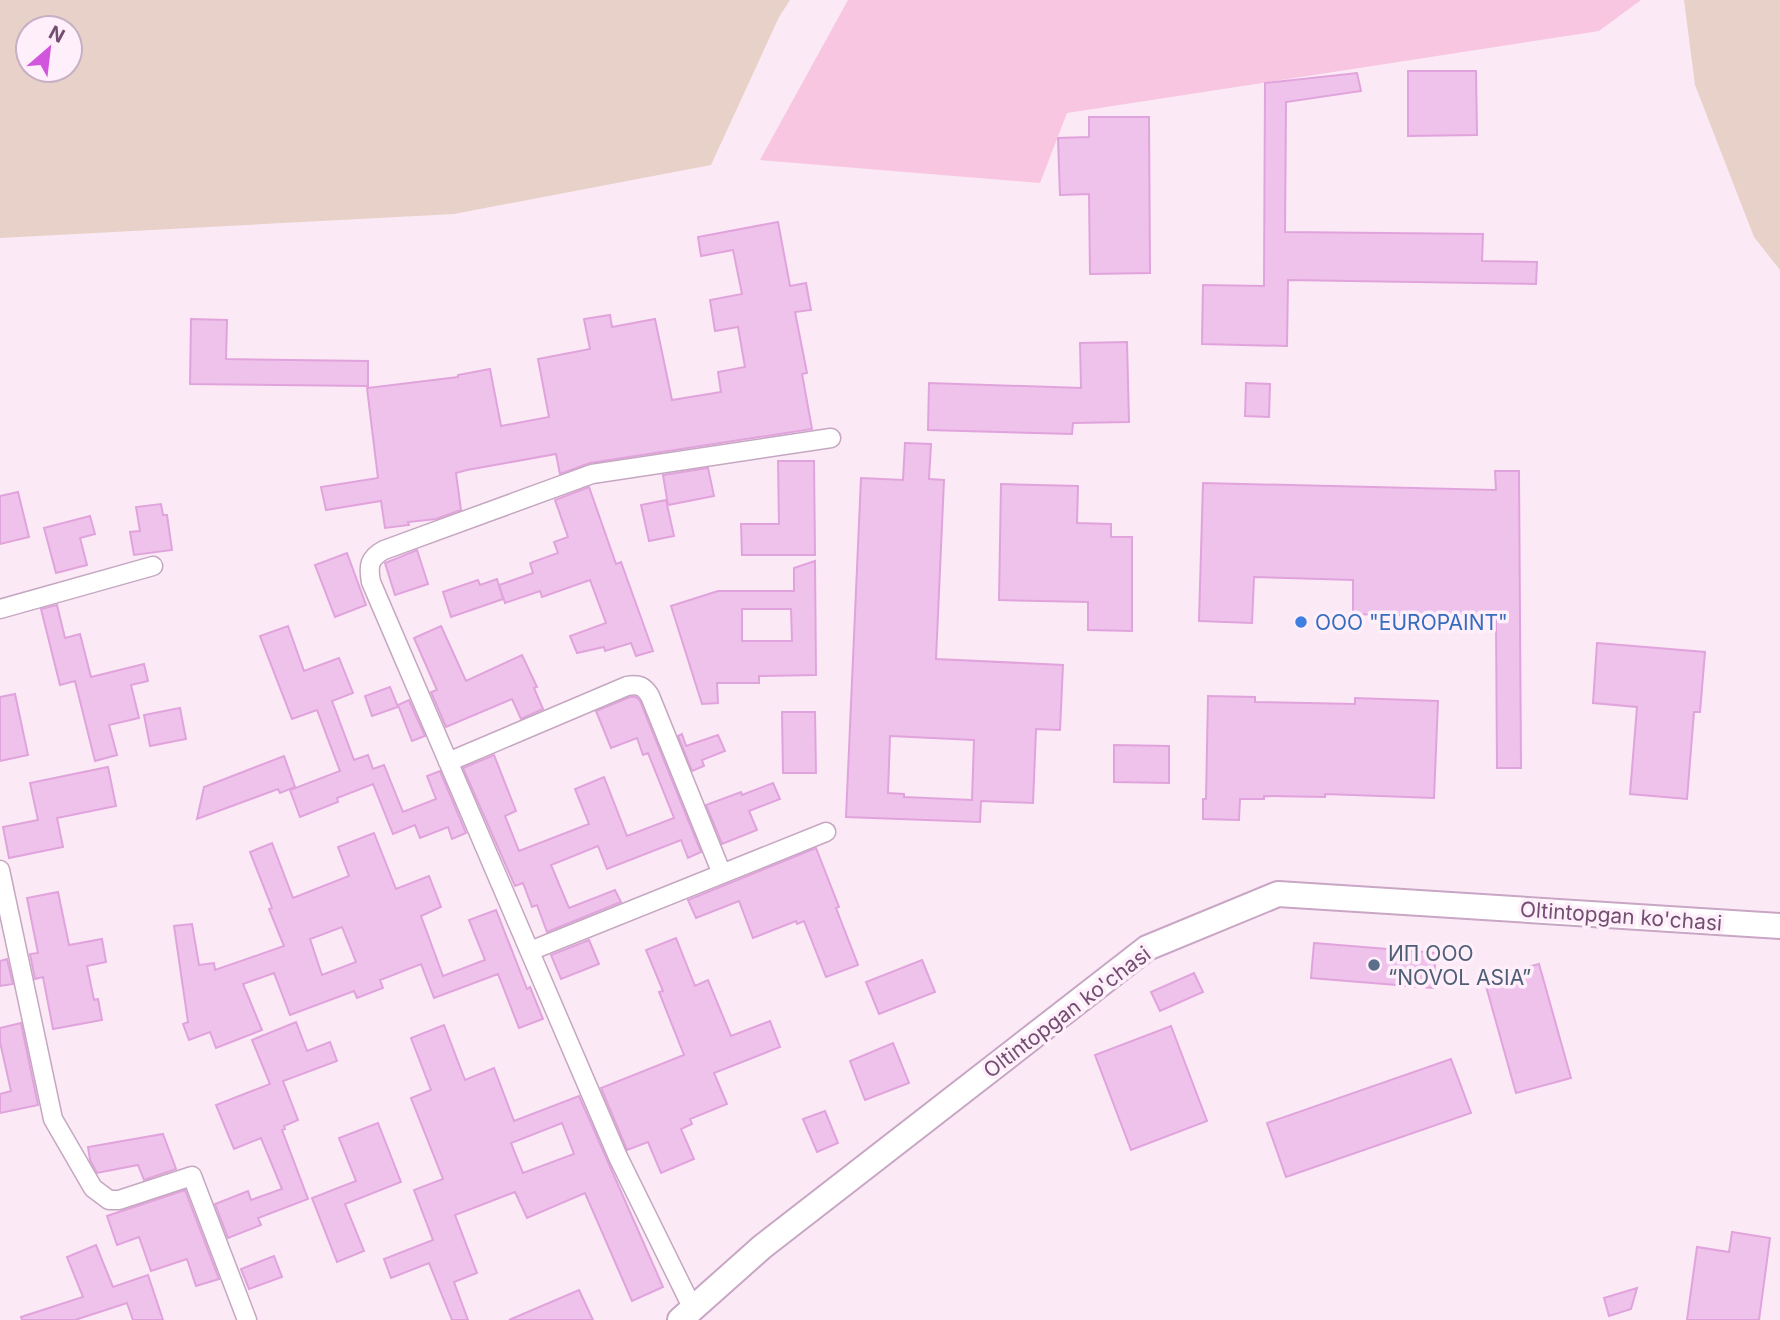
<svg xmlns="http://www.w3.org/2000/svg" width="1780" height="1320" viewBox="0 0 1780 1320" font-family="Inter,sans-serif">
	<rect width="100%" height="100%" fill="#fbe9f6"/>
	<path fill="#e8d1c8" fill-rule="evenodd" d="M0,0H790L779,17L711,165L454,214L0,238ZM70,28V70H28V28Z
		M1684,0H1780V270L1754,237L1695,85Z"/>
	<path fill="#f8c6e1" d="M848,0H1641L1599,31L1067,113L1040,183L760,160Z"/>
	<path fill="#efc2eb" stroke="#e1a3dc" stroke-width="2" fill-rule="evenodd" d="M1408,71H1476L1477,135L1408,136Z
		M1357,73L1361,91L1286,102L1285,232L1483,234L1482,261L1537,262L1536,284L1288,280L1287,346L1202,344L1203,285L1264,286L1265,83Z
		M1089,117H1149L1150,273L1090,274L1089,194L1060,195L1058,138L1089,137Z
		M778,222L790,286L806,283L811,310L795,312L807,373L802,374L812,429L590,463L560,474L556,454L467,470L456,473L461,510L436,519L408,522L409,525L385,528L381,501L326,510L321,487L378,478L367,388L458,377V375L490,369L501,426L549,417L538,359L590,349L584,319L610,315L612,327L655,319L672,400L721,392L718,372L745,367L738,327L715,331L710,300L742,294L733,250L701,256L698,237Z
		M191,319L227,320L226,359L368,361V386L190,384Z
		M1127,342L1129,422L1073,423L1072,434L928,430L929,383L1081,388L1080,343Z
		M1246,383L1270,384L1269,417L1245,416Z
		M905,443L931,444L929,479L944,480L936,659L1063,665L1060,730L1036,729L1033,803L981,801L980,822L846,817L861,478L903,480ZM890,736L974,740L972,800L904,797V794L888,793Z
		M778,461H814L815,555H742L741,524H779Z
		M708,468L714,496L668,505L663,475Z
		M1495,471H1519L1521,768H1497L1496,618L1353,614V580L1254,577L1252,623L1199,621L1203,483L1496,490Z
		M1001,484L1078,486L1077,523L1111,524V537H1132V631L1088,630V602L999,600Z
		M589,487L616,564L621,562L653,651L636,656L631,643L605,651L604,647L577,653L570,636L606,623L590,580L542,597L540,591L505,603L499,585L533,573L530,563L558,553L554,542L568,537L555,500Z
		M18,492L29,537L0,544V496Z
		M666,500L674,536L649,541L641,505Z
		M161,504L163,515H167L172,550L134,555L130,532L140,531L136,507Z
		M90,516L95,534L80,538L87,565L56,573L44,528Z
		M417,550L428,584L395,595L385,563Z
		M347,553L366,605L335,617L315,565Z
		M815,561L816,675L759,676V683H717L718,703L702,704L671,606L718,591H794V568ZM742,609H791L792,641H742Z
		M497,579L503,599L451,617L443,592L478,580L480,585Z
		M57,605L65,638L80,634L91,677L144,664L148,681L131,685L139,718L109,725L117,755L95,761L75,681L60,685L41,609Z
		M288,626L304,671L339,658L353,693L332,701L354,760L368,755L373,769L384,765L403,812L436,799L427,776L440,771L466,833L452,839L448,827L420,838L415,825L393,834L373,784L337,798L338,802L300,817L290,790L340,771L317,710L292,719L260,636Z
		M441,626L466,681L522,655L537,687L534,688L543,709L521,719L512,699L446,727L431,692L437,690L414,638Z
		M1597,643L1705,652L1700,712H1694L1687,799L1630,794L1637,707L1593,703Z
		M390,687L398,707L372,716L365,696Z
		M15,694L28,755L0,761V697Z
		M1208,696L1255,697V702L1355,704V698L1438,701L1434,798L1325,794V797L1264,796V799H1240L1239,820L1203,819V799H1206Z
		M630,697H636L640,701L701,852L688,858L681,840L607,869L598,846L551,865L569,908L615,890L621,902L547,932L537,905L532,907L523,883L515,886L463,768L494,755L516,811L505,816L519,851L589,824L575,789L604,777L627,836L674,818L648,753L643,755L637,738L611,748L596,711Z
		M409,700L425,736L412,741L398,705Z
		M180,708L186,739L150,746L144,715Z
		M782,712H815L816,773H783Z
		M682,734L686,746L718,735L725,751L702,760L704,766L692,771L678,736Z
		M1114,745L1169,746V783L1114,782Z
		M284,756L295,787L280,793L278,789L197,819L204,787Z
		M108,767L116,806L57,818L63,847L9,858L3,827L38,820L30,783Z
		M773,783L780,799L749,811L757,830L722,844L706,805L741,792L742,795Z
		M374,833L396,889L429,876L441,907L421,916L443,976L485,960L469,920L496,910L527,989L530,987L543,1019L519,1028L498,974L434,998L421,964L380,980L383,988L357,998L354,991L290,1015L274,973L243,984L262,1030L216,1048L210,1032L189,1040L183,1024L188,1022L174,926L192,924L199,965L214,963L215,970L284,946L269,909L272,908L250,852L272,843L293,898L349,876L338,847ZM342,927L356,962L322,975L310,939Z
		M816,848L839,907L836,908L858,965L826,977L804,921L797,924L796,921L753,938L739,901L696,918L688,900Z
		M58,892L69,945L102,939L106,962L87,966L94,1000L98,999L102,1020L53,1029L43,977L35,979L30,954L38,953L27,898Z
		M676,938L695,986L708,980L731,1036L770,1021L780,1047L714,1073L727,1104L690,1119L692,1124L681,1129L694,1159L661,1173L648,1142L627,1150L601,1088L684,1055L659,992L663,991L646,950Z
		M589,940L599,964L561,979L551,955Z
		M1314,943L1436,953L1433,988L1311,978Z
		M7,959L13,984L0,986V961Z
		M922,960L935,992L879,1014L866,982Z
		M1539,964L1571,1078L1516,1093L1484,979Z
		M1194,973L1203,992L1160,1011L1151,992Z
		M296,1022L307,1051L330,1042L337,1061L283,1081L298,1120L284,1126L285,1129L282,1130L308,1199L258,1218L261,1225L228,1238L215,1204L248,1191L251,1200L282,1189L261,1138L234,1149L216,1105L270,1084L252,1040Z
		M21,1023L38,1105L0,1113V1094L11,1091L0,1042V1028Z
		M444,1025L465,1080L494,1068L514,1121L579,1096L663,1287L632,1301L585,1193L527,1218L515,1192L455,1215L477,1273L454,1282L468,1320H452L429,1263L391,1278L384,1259L433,1240L414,1190L443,1179L411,1098L431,1090L411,1038ZM562,1123L574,1154L523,1173L511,1143Z
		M1171,1026L1207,1121L1131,1150L1095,1055Z
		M893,1043L909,1083L865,1100L850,1061Z
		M1451,1059L1471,1113L1286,1177L1267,1123Z
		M825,1111L838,1143L817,1152L803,1119Z
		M378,1123L401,1182L345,1204L364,1251L337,1262L312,1198L356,1181L339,1138Z
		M163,1134L176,1169L144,1180L138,1165L97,1173L90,1160L88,1147Z
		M185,1190L219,1279L196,1286L187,1259L151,1271L139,1237L117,1245L107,1216Z
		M1732,1232L1770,1238L1759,1320H1687L1697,1247L1729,1252Z
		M96,1245L113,1287L148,1275L163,1320H133L127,1303L75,1320H22L21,1317L83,1297L67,1257Z
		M274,1256L282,1277L249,1289L241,1269Z
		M1637,1288L1631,1309L1609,1316L1604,1298Z
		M579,1290L593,1320H509Z"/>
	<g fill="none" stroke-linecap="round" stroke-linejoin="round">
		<defs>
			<path id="street" d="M0,609L153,566
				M448,762L627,686C639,684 644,686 650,696L722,874
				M0,870L53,1119L93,1188L109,1200H119L192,1176L247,1320
				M530,951L826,832
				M693,1309L618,1157L371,582C368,566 369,558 384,550L592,474L831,438"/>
			<path id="secondary" d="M680,1320L762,1247L1147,948L1278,894L1780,926"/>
		</defs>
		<use href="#street" stroke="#c6a7c2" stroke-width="21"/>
		<use href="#secondary" stroke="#c8a6c4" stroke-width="28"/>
		<use href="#street" stroke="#fff" stroke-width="18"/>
		<use href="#secondary" stroke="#fff" stroke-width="24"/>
	</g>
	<circle fill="#3f7fe0" stroke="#feeffa" stroke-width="2.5" cx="1301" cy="622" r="7"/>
	<circle fill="#5c6f8a" stroke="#feeffa" stroke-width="2.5" cx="1374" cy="965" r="7"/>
	<g text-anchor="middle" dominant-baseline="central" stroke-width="7" stroke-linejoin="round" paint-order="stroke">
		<g font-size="21" fill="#366cbe" stroke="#feeffa" text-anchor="start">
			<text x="1315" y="622">OOO "EUROPAINT"</text>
		</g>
		<g font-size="21" fill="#744e72" stroke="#feeffa">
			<text transform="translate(1621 916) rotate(4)">Oltintopgan ko'chasi</text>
			<text transform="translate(1067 1012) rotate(-37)">Oltintopgan ko'chasi</text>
		</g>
		<g font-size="21" fill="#4e5e75" stroke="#feeffa" text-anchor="start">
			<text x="1388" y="953">ИП ООО<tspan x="1388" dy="24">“NOVOL ASIA”</tspan></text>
		</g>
	</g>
	<g transform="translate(49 49) rotate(28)"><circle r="33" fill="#feeffa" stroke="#c7afc4" stroke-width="2"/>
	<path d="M0-5L12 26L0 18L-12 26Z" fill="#d256dd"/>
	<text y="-10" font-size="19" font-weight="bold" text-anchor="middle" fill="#744e72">N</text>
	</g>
</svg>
